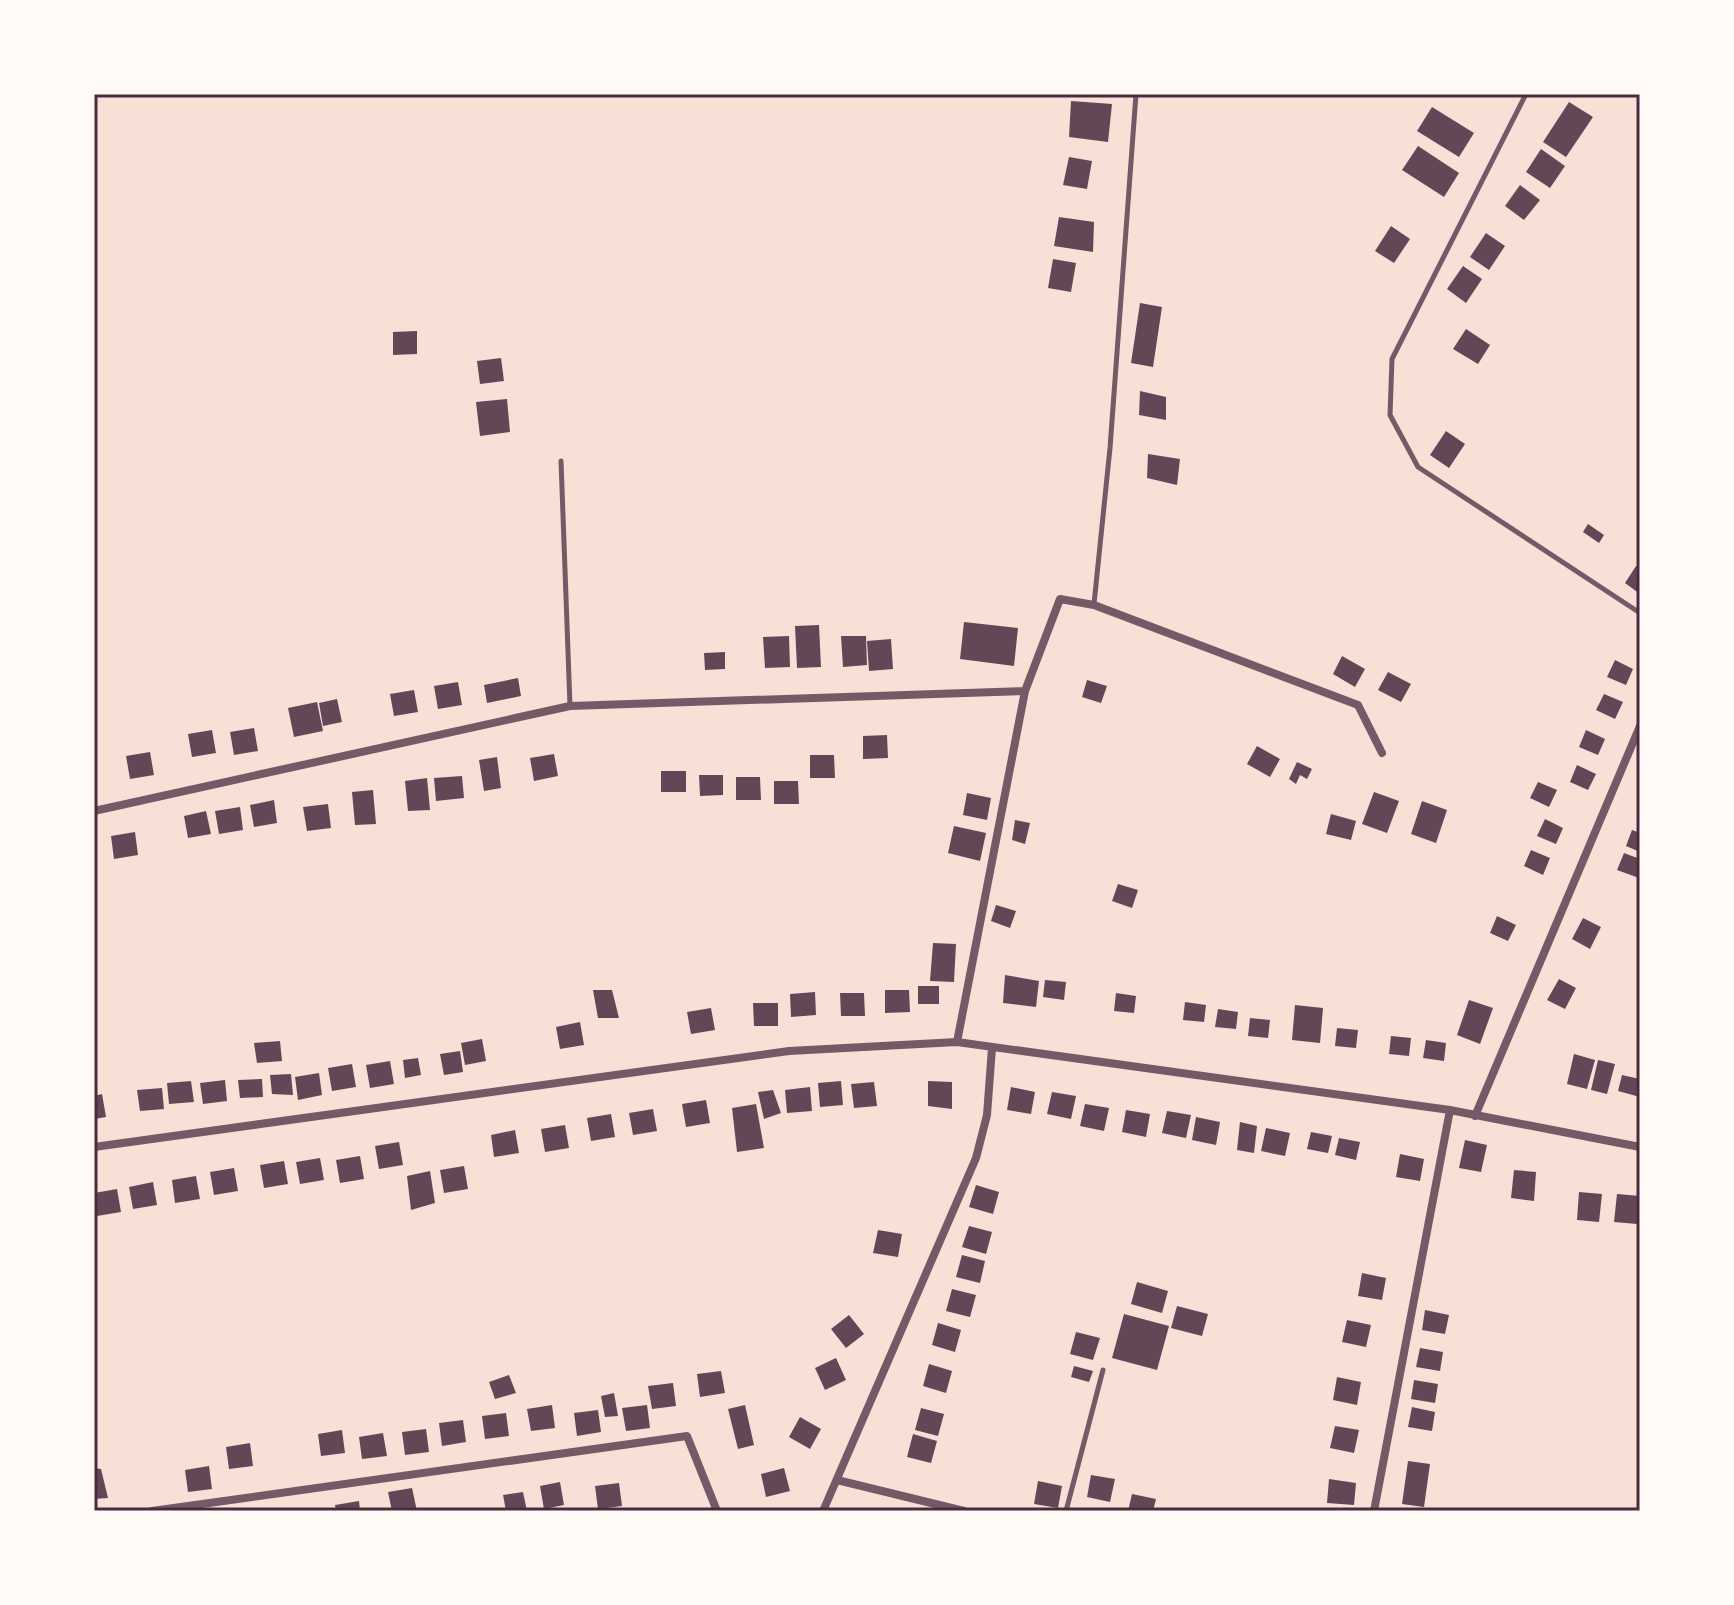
<svg xmlns="http://www.w3.org/2000/svg" width="1734" height="1605" viewBox="0 0 1734 1605" font-family="Barlow,sans-serif">
	<rect width="100%" height="100%" fill="#f7e1d7"/>
	<path fill="#644757" d="M1071,101L1112,104L1108,142L1069,137Z
		M1569,102L1593,117L1566,157L1543,142Z
		M1432,107L1474,133L1459,157L1417,131Z
		M1418,146L1459,173L1444,197L1402,170Z
		M1541,149L1565,166L1550,188L1526,172Z
		M1069,157L1092,161L1087,189L1063,185Z
		M1520,185L1540,200L1524,220L1505,206Z
		M1059,217L1094,222L1093,252L1054,246Z
		M1391,226L1410,239L1394,263L1375,251Z
		M1486,233L1505,246L1489,270L1470,257Z
		M1053,259L1076,263L1071,292L1048,288Z
		M1463,266L1482,279L1466,303L1447,289Z
		M1140,303L1162,307L1153,367L1131,363Z
		M1466,329L1490,345L1478,364L1453,349Z
		M417,331V354L393,355V332Z
		M501,358L504,381L480,384L477,361Z
		M1140,391L1166,397V420L1139,415Z
		M507,399L510,432L480,436L476,402Z
		M1446,431L1465,444L1449,468L1430,455Z
		M1148,454L1180,459L1177,485L1147,478Z
		M1588,524L1604,535L1599,543L1583,532Z
		M1636,566L1640,568V594L1625,583Z
		M964,622L1018,628L1014,666L960,659Z
		M819,625L821,667L797,668L795,626Z
		M789,636L790,667L765,668L763,637Z
		M841,636H866L867,665L843,667Z
		M891,639L893,669L869,671L867,641Z
		M725,652V669L705,670L704,653Z
		M1342,656L1365,669L1355,687L1333,674Z
		M1615,660L1633,669L1626,685L1607,677Z
		M1388,672L1411,684L1401,702L1378,690Z
		M518,678L521,696L487,703L484,685Z
		M1087,680L1107,686L1101,703L1082,697Z
		M458,682L462,705L438,709L434,686Z
		M414,690L418,712L394,716L390,694Z
		M1604,694L1623,702L1615,719L1596,710Z
		M337,699L342,722L323,726L319,703Z
		M317,702L323,731L294,737L288,708Z
		M254,728L258,751L234,755L230,732Z
		M212,730L216,753L192,757L188,734Z
		M1586,730L1605,739L1598,755L1579,747Z
		M887,735L888,758L863,759V736Z
		M1257,746L1280,759L1270,777L1247,764Z
		M150,752L154,775L130,779L126,756Z
		M554,754L558,776L534,781L530,758Z
		M810,755H834L835,778H810Z
		M497,757L501,788L484,791L479,760Z
		M1297,762L1312,769L1307,779L1300,775L1296,784L1289,779Z
		M1577,765L1596,774L1588,790L1570,782Z
		M661,771H686V792H661Z
		M699,775H723V795L700,796Z
		M462,776L464,798L436,801L434,778Z
		M736,777H760L761,800H736Z
		M427,778L430,810L408,811L405,781Z
		M774,781H798L799,804H774Z
		M1538,782L1557,790L1549,807L1530,798Z
		M373,790L376,824L355,825L352,792Z
		M1374,792L1399,801L1387,833L1362,824Z
		M967,793L991,798L987,820L963,815Z
		M274,800L277,823L254,827L250,805Z
		M1422,801L1447,810L1436,843L1411,834Z
		M328,804L331,828L307,831L303,807Z
		M240,807L243,830L219,834L215,811Z
		M206,811L211,834L188,838L184,816Z
		M1331,814L1356,821L1351,840L1326,834Z
		M1545,819L1563,828L1556,844L1537,836Z
		M1015,820L1030,823L1025,844L1012,840Z
		M954,826L986,833L980,861L948,853Z
		M1632,830L1640,833V852L1626,846Z
		M135,832L138,855L114,859L111,836Z
		M1531,850L1550,858L1543,875L1524,866Z
		M1624,853L1640,859L1639,878L1617,870Z
		M1118,884L1138,890L1132,908L1112,901Z
		M996,905L1016,911L1010,928L991,921Z
		M1497,916L1516,925L1508,941L1490,933Z
		M1583,918L1601,927L1590,949L1572,939Z
		M933,943L956,944L954,982L930,981Z
		M1005,975L1039,981L1036,1007L1003,1003Z
		M1559,979L1576,988L1565,1009L1547,1000Z
		M1045,980L1066,982L1064,1000L1043,997Z
		M918,986H939V1004H918Z
		M593,990H612L619,1018H598Z
		M885,990H909L910,1012L885,1013Z
		M815,992L816,1015L791,1017L790,994Z
		M840,993H864L865,1016H841Z
		M1116,993L1136,996L1134,1013L1114,1011Z
		M1469,1000L1493,1008L1480,1044L1457,1035Z
		M1185,1002L1206,1005L1204,1022L1183,1020Z
		M753,1003H778V1026H754Z
		M1295,1005L1323,1008L1320,1043L1292,1040Z
		M711,1008L715,1030L691,1034L687,1012Z
		M1218,1009L1238,1012L1236,1029L1215,1027Z
		M1250,1018L1270,1020L1268,1038L1248,1036Z
		M580,1022L584,1045L560,1049L556,1027Z
		M1337,1028L1358,1030L1356,1048L1335,1046Z
		M1391,1036L1411,1038L1409,1056L1389,1054Z
		M482,1039L486,1061L465,1065L461,1043Z
		M1426,1040L1446,1043L1444,1061L1423,1058Z
		M280,1041L282,1061L257,1063L254,1043Z
		M460,1051L463,1072L444,1075L440,1054Z
		M1574,1054L1595,1060L1587,1089L1567,1084Z
		M418,1058L421,1075L405,1078L403,1060Z
		M1598,1060L1615,1064L1607,1094L1591,1090Z
		M390,1061L394,1084L370,1088L366,1065Z
		M352,1064L356,1087L332,1091L328,1068Z
		M319,1073L322,1095L298,1100L295,1077Z
		M291,1074L293,1095L272,1094L270,1075Z
		M1622,1075L1640,1079V1097L1618,1091Z
		M262,1079L263,1097L240,1098L238,1080Z
		M225,1080L227,1101L203,1104L200,1083Z
		M191,1081L194,1102L169,1104L167,1083Z
		M841,1081L843,1105L820,1107L818,1083Z
		M928,1081L952,1082V1109L928,1106Z
		M874,1082L877,1106L854,1108L851,1084Z
		M810,1087L812,1111L787,1113L785,1090Z
		M1011,1087L1035,1092L1031,1114L1007,1110Z
		M162,1088L164,1109L140,1111L137,1090Z
		M773,1090L781,1113L764,1119L758,1092Z
		M1052,1092L1076,1096L1071,1119L1047,1114Z
		M102,1094L106,1117L94,1119V1096Z
		M706,1100L710,1123L686,1127L682,1104Z
		M756,1104L764,1148L737,1152L732,1108Z
		M1085,1104L1109,1108L1104,1131L1080,1126Z
		M653,1109L657,1131L633,1135L629,1113Z
		M1126,1110L1150,1114L1146,1137L1122,1132Z
		M1167,1111L1191,1115L1186,1138L1162,1133Z
		M611,1114L615,1137L591,1141L587,1118Z
		M1196,1117L1220,1122L1216,1145L1192,1140Z
		M1240,1122L1257,1126L1254,1153L1237,1150Z
		M565,1125L569,1148L545,1152L541,1129Z
		M1266,1128L1290,1133L1285,1156L1261,1151Z
		M515,1130L519,1153L494,1157L491,1135Z
		M1311,1132L1332,1136L1328,1153L1307,1149Z
		M1339,1138L1360,1142L1356,1160L1335,1155Z
		M1465,1140L1487,1145L1481,1172L1459,1168Z
		M399,1142L403,1165L379,1169L375,1146Z
		M1400,1154L1424,1159L1420,1181L1396,1177Z
		M360,1156L364,1179L340,1183L336,1160Z
		M320,1158L324,1180L300,1184L296,1162Z
		M284,1161L288,1184L264,1188L260,1165Z
		M464,1166L468,1189L444,1193L440,1170Z
		M234,1168L238,1191L214,1195L210,1172Z
		M1514,1170L1536,1172L1534,1201L1511,1198Z
		M430,1171L435,1203L411,1210L407,1176Z
		M196,1176L200,1199L175,1203L172,1180Z
		M153,1182L157,1205L133,1209L129,1187Z
		M976,1185L999,1192L993,1214L969,1207Z
		M117,1189L121,1212L97,1216L94,1193Z
		M1579,1192L1602,1194L1599,1222L1577,1220Z
		M1617,1194L1640,1196L1637,1224L1614,1222Z
		M969,1226L992,1232L986,1254L962,1247Z
		M878,1230L902,1234L898,1257L873,1253Z
		M962,1255L985,1261L980,1283L956,1277Z
		M1362,1273L1386,1278L1382,1300L1358,1296Z
		M1137,1282L1168,1291L1162,1313L1131,1304Z
		M952,1289L976,1295L970,1317L946,1311Z
		M1177,1306L1208,1314L1202,1336L1171,1328Z
		M1425,1310L1449,1315L1445,1334L1422,1330Z
		M1124,1314L1169,1326L1157,1370L1112,1358Z
		M849,1315L864,1334L846,1348L831,1329Z
		M1347,1320L1371,1325L1366,1347L1342,1342Z
		M938,1323L961,1330L955,1352L932,1345Z
		M1076,1332L1100,1338L1093,1360L1070,1354Z
		M1420,1348L1443,1352L1440,1371L1416,1367Z
		M836,1358L846,1380L825,1390L815,1368Z
		M929,1364L952,1371L946,1393L923,1386Z
		M1074,1366L1093,1371L1089,1382L1071,1377Z
		M721,1371L725,1393L700,1397L697,1374Z
		M509,1375L516,1393L495,1399L489,1382Z
		M1337,1377L1361,1382L1357,1405L1333,1400Z
		M1414,1380L1438,1384L1435,1403L1411,1399Z
		M673,1383L676,1406L652,1409L648,1386Z
		M614,1393L618,1416L605,1417L601,1396Z
		M552,1405L555,1428L531,1431L527,1409Z
		M647,1405L650,1428L626,1431L622,1408Z
		M745,1405L754,1445L738,1449L728,1409Z
		M1412,1407L1435,1412L1432,1431L1408,1427Z
		M921,1408L944,1414L938,1436L915,1430Z
		M598,1410L601,1432L577,1436L574,1413Z
		M506,1413L509,1436L485,1439L482,1416Z
		M800,1417L821,1429L810,1449L789,1437Z
		M463,1420L466,1442L442,1446L439,1423Z
		M1335,1426L1359,1430L1354,1453L1330,1448Z
		M426,1429L429,1452L405,1455L402,1432Z
		M342,1430L345,1453L321,1456L318,1434Z
		M383,1433L387,1456L362,1459L359,1437Z
		M913,1434L937,1441L931,1463L907,1457Z
		M250,1443L253,1466L229,1469L226,1447Z
		M1408,1461L1430,1464L1424,1507L1402,1504Z
		M209,1466L212,1489L188,1492L185,1470Z
		M94,1468L101,1469L108,1498L94,1499Z
		M784,1468L790,1491L766,1497L761,1474Z
		M1091,1475L1115,1479L1110,1502L1087,1497Z
		M1329,1479L1356,1483L1354,1505L1327,1503Z
		M1038,1481L1062,1486L1058,1508L1034,1504Z
		M560,1482L564,1505L544,1509L540,1486Z
		M619,1483L622,1506L598,1509L595,1486Z
		M412,1488L417,1511H392L388,1492Z
		M523,1492L527,1511H506L503,1495Z
		M1132,1494L1156,1499L1153,1511H1128Z
		M359,1501L360,1511H336L335,1505Z"/>
	<g fill="none" stroke-linecap="round" stroke-linejoin="round">
		<path stroke="#755966" stroke-width="5" d="M1526,94L1392,359L1390,415L1418,467L1640,613
			M561,461L570,706
			M1094,604L1110,448L1136,94
			M1066,1511L1103,1370"/>
		<path stroke="#755966" stroke-width="8" d="M94,811L570,706L1025,691
			M957,1042L1025,691L1060,599L1094,605L1358,705L1382,753
			M1475,1116L1640,726
			M94,1147L789,1051L957,1042L1450,1110L1640,1147
			M837,1480L964,1511
			M152,1511L687,1436L717,1511
			M823,1511L976,1158L987,1115L992,1048
			M1374,1511L1450,1110"/>
	</g>
	<rect width="1734" height="1605" fill="none" stroke="#fffaf5" stroke-width="192"/>
	<rect x="96" y="96" width="1542" height="1413" fill="none" stroke="#4a2c40" stroke-width="3"/>
</svg>
